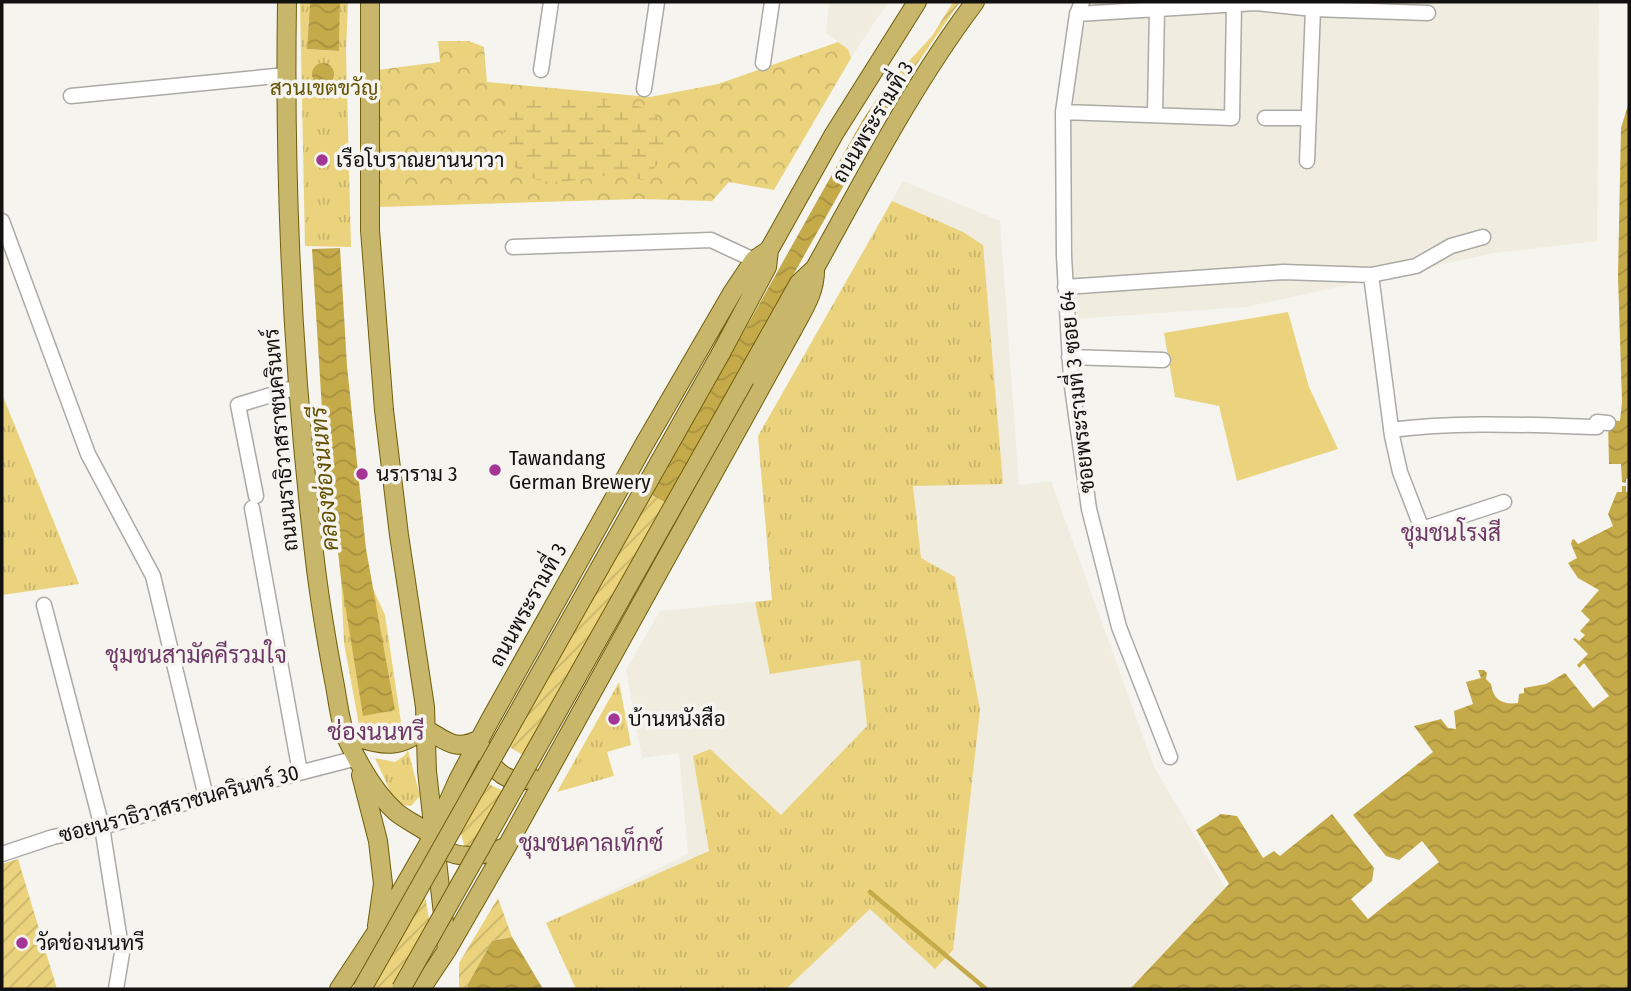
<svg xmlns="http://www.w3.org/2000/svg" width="1631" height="991" viewBox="0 0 1631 991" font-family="'Fira Sans Condensed',Sarabun,sans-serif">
	<defs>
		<pattern id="grass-tufts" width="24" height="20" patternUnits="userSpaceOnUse" patternTransform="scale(1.75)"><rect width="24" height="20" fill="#ebd37d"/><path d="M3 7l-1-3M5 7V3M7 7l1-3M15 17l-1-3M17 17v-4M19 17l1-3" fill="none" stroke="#c8b46b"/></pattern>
		<pattern id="forest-crowns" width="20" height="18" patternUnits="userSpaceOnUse" patternTransform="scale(1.75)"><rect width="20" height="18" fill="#ebd37d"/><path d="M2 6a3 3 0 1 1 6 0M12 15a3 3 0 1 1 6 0" fill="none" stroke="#c8b46b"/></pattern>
		<pattern id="wetland-marsh" width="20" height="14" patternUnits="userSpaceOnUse" patternTransform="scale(1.75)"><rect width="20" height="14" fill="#ebd37d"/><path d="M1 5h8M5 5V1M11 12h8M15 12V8" fill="none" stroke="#c8b46b"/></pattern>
		<pattern id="garden-furrows" width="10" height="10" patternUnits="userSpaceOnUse" patternTransform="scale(1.75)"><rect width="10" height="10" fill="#ebd37d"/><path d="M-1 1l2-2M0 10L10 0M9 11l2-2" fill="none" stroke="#c8b46b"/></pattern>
		<pattern id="water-waves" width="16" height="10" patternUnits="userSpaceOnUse" patternTransform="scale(1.75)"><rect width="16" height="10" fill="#c5aa49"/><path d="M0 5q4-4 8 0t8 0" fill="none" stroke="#a8913f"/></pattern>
	</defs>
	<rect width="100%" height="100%" fill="#f6f4ef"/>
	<path fill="#f0ecdf" d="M829,2H888L851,58L848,49L826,33Z
		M1093,2H1599L1597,241L1494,253L1246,307L1074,319L1071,130L1080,39Z
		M903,181L1000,221L1019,485L1051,481L1154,767L1226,889L1129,989H576L546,923L688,854L679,753L642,758L626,670L660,611L772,600L758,436Z"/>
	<path fill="url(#grass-tufts)" d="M300,2H310L307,49L339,51L340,2H348L346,51L351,247L305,246Z
		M892,201L963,232L983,245L1003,484L913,486L921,558L955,577L980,710L953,950L935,969L870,909L786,989H576L546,923L709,851L693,756L710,749L781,815L867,726L860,660L770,674L755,602L772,600L758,436Z
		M2,394L79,584L2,595Z
		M341,579L373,589L385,615L401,722L397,733L379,738L359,725L344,643Z
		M619,682L631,745L607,752L614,776L557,792Z
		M408,750L420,796L411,806L399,805L391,793L375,758L395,762L405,755Z"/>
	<path fill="url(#forest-crowns)" d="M438,41H469L484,47L487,82L650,97L718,84L838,42L848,49L851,58L774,190L729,182L712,201L639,199L380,207L377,70L440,62Z"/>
	<path fill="url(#wetland-marsh)" d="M538,96C570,97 611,98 641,107C666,115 671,144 657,165C653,170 647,176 642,180C635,178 628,175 621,175C587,174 546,194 518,170C511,164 506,154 501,147C505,118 508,105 538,96Z"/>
	<path fill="url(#garden-furrows)" d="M953,2H960L892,100L878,97L887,85L932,36Z
		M647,493L677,507L533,761L511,748L507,736Z
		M481,780L513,796L478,862L465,849L459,826Z
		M18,859L57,989H2V864Z
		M424,889L432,938L406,989H354Z
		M498,898L512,937L492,941L468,984V989H459V963Z"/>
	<path fill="#ebd37d" d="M1288,312L1309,387L1338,449L1237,481L1219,406L1175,397L1164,333Z
		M590,746L604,755L586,784L572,775Z"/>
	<path fill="url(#water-waves)" d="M310,2H340L339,51L307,49Z
		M312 74a11 11 0 1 1 22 0a11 11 0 1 1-22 0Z
		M878,97L892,100L665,502L652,495L862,121Z
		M1629,102V478L1626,479V483L1622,482L1621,464H1609L1608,420L1620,421L1622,402L1618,276L1621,128Z
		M340,248L347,366L366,549L395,710L363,716L341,579L322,410L312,249Z
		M1622,486H1626V492H1629V989H1130L1229,884L1196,830L1221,814L1237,816L1263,858L1274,851L1280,856L1332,814L1374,868L1372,881L1351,899L1368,919L1439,862L1422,841L1399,860L1386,856L1353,815L1433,752L1414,726L1441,719L1448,728L1456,729L1454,711L1473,704L1466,682L1481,678L1478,670H1484L1487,673L1486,679L1491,684C1493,700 1503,705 1518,703L1519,694L1524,693V688L1546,684L1565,673L1593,708L1609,696L1584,663L1579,668L1577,665L1588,654L1573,639L1575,638L1579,641L1585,635L1580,631L1590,620L1581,611L1599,590L1578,578L1568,563L1577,558L1571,544L1572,540L1574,539L1578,544L1613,526L1608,514L1617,492H1622Z
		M512,937L543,989H468V984L492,941Z"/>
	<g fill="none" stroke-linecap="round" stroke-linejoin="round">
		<path stroke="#c5aa49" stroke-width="4.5" d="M870,892L986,989"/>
		<defs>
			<path id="minor" d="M1082,2L1077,14L1063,112L1064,256L1071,379L1089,509L1119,627L1170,757
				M1077,14L1256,3L1313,9L1428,13
				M763,63L772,2
				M541,70L551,2
				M644,89L657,2
				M71,96L286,75
				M1063,112L1232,118L1234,4
				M1155,115L1157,9
				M1265,118H1308
				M1307,161L1313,9
				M2,221L88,454L153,576L206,797
				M513,247L711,240L754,260
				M1371,275L1416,266L1451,246L1483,237
				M1065,287L1283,272L1371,275L1392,436L1400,472L1422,529L1504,502
				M1069,357L1163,360
				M1391,430C1459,421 1529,425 1597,427V422L1608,423
				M256,496L238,405L297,387
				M252,508L300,772
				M44,605L102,827L122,953L116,989
				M2,854L53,837L102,827L206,797L357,758"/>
			<path id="major" d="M287,2C284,189 293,375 315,561C320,603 327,644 335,686C338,702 340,722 346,737C358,763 375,793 396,812C407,821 420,826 431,835C437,839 440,845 446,850C462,861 491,854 507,846
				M370,2V230L384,410L399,535L425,707L427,771L447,950
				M721,353L767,267L769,250L834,134L917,2
				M745,379L799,283L815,268C865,178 913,84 975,2
				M424,728C447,741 454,752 480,739
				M345,734C378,743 396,753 424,728
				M484,750C493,771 509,786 532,778
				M361,775L378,841L383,884L377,926
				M339,989L387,916L433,836L458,780L490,720L645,443L732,293L754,260L769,250
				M421,989L447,950L507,846L792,331C803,310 816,292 815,268"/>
		</defs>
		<use href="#minor" stroke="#abaaa5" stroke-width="17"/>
		<use href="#major" stroke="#705e0b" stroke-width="20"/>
		<use href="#minor" stroke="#fff" stroke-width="14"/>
		<use href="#major" stroke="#c8b76b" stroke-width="18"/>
		<defs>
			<path id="major-bridge" d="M362,989L721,353
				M401,989L745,379"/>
		</defs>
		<use href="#major-bridge" stroke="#705e0b" stroke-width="20" stroke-linecap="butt"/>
		<use href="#major-bridge" stroke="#c8b76b" stroke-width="18"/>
	</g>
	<g fill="#a33695" stroke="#f6f4ef" stroke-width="2.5">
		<circle cx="322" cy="160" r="7"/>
		<circle cx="495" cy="470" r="7"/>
		<circle cx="362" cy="474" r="7"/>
		<circle cx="614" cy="719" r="7"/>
		<circle cx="22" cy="943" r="7"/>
	</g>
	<g text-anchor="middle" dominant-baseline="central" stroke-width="7" stroke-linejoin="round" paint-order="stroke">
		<g font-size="21" fill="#655304" stroke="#f6f4ef">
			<text x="324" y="88">สวนเขตขวัญ</text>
		</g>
		<g font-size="21" fill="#121110" stroke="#f6f4ef">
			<text transform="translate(873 122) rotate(-59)">ถนนพระรามที่ 3</text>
			<text transform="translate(1077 392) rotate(-96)">ซอยพระรามที่ 3 ซอย 64</text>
			<text transform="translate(281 440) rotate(-95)">ถนนนราธิวาสราชนครินทร์</text>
			<text transform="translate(528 605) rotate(-61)">ถนนพระรามที่ 3</text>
			<text transform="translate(179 804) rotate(-15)">ซอยนราธิวาสราชนครินทร์ 30</text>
		</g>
		<g font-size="21" fill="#121110" stroke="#f6f4ef" text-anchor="start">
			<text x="336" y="160">เรือโบราณยานนาวา</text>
			<text x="509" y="458">Tawandang<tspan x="509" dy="24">German Brewery</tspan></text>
			<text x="376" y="474">นราราม 3</text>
			<text x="628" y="719">บ้านหนังสือ</text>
			<text x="36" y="943">วัดช่องนนทรี</text>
		</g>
		<g font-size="23" font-style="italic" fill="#635000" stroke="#f6f4ef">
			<text transform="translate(324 479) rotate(-95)">คลองช่องนนทรี</text>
		</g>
		<g font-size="23" fill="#6e3866" stroke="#f6f4ef">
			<text x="1451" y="533">ชุมชนโรงสี</text>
			<text x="196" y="655">ชุมชนสามัคคีรวมใจ</text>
			<text x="591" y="843">ชุมชนคาลเท็กซ์</text>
		</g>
		<g font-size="24" fill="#6e3866" stroke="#f6f4ef">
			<text x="376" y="732">ช่องนนทรี</text>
		</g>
	</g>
	<rect width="1631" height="991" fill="none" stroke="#121110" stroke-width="7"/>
</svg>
